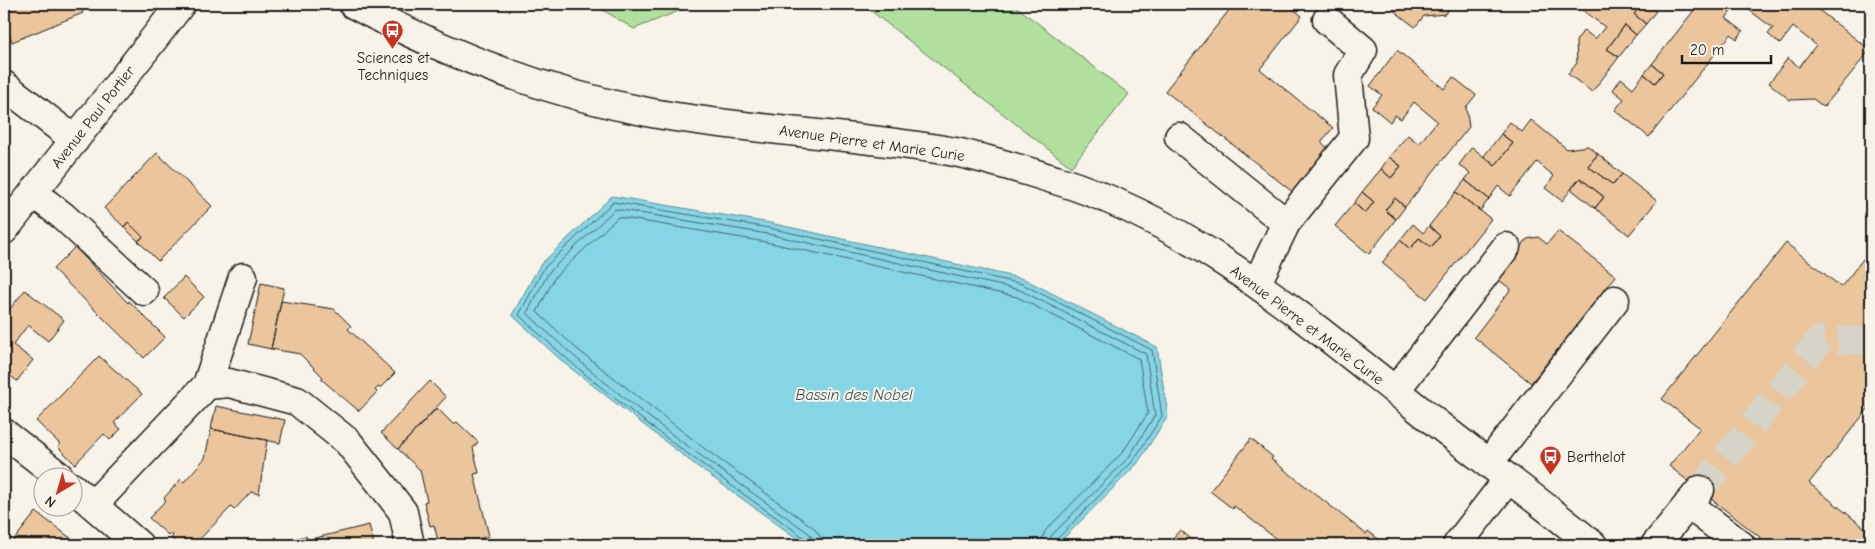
<svg xmlns="http://www.w3.org/2000/svg" width="1875" height="549" viewBox="0 0 1875 549" font-family="'Comic Neue',sans-serif">
	<rect width="100%" height="100%" fill="#f7f3e8"/>
	<filter id="ink" filterUnits="userSpaceOnUse"><feTurbulence type="fractalNoise" baseFrequency=".02" numOctaves="2"/><feDisplacementMap in="SourceGraphic" scale="10" xChannelSelector="R" yChannelSelector="G"/><feConvolveMatrix kernelMatrix="1 2 1 2 8 2 1 2 1" color-interpolation-filters="sRGB"/></filter>
	<g filter="url(#ink)">
		<path fill="#b1df9d" stroke="#667e5c" d="M593,4H696L634,29Z
			M862,4H1013L1129,94L1071,167Z"/>
		<path fill="#86d5e4" stroke="#5c8b94" d="M612,196L770,223L1024,279L1157,347L1168,416L1137,464L1057,545H806L698,467L564,363L512,315L540,265Z"/>
		<g fill="none" stroke-linecap="round" stroke-linejoin="round">
			<path stroke="#46666c" stroke-width="1" d="M808,545L806,539C708,468 606,399 519,315L544,268L613,202L769,228L1022,284L1152,350L1162,416L1133,461L1056,540L1054,545
				M814,545L810,534C714,465 612,396 527,313L549,272L615,209L768,234L1020,290L1146,354L1155,415L1129,457L1051,536L1048,545
				M822,545L820,536L814,528L709,452L577,349L537,312L555,277L618,217L766,242L1017,297L1139,359L1148,413L1123,452L1045,531L1040,545"/>
		</g>
		<path fill="#ebc69c" stroke="#1c1c1c" d="M4,4H79L83,13L12,42L4,21Z
			M1234,4H1287L1302,16L1260,69L1333,128L1321,142L1330,150L1295,194L1165,91Z
			M1397,4H1453L1445,14L1424,16L1415,27L1393,10Z
			M1587,4H1643L1634,14L1646,24L1636,35L1625,25L1607,49L1619,57L1592,92L1568,74L1577,63L1576,41L1584,30L1595,39L1605,27L1582,10Z
			M1643,4H1646L1656,11L1646,24L1634,14Z
			M1699,4H1737L1726,18L1743,31L1737,39L1731,34L1649,137L1615,110L1624,99L1613,90L1621,78L1633,88L1644,74L1655,83L1663,73L1652,64Z
			M1741,4H1811L1870,50L1824,107L1813,99L1790,100L1769,83L1788,58L1799,67L1816,45L1793,27L1780,44L1768,34L1773,28Z
			M1625,25L1636,35L1619,57L1607,49Z
			M1397,50L1444,89L1453,77L1476,95L1466,107L1469,127L1405,207L1395,198L1385,210L1396,219L1369,254L1335,226L1354,203L1365,213L1374,202L1362,192L1381,169L1391,178L1401,166L1389,157L1408,135L1419,144L1437,121L1414,102L1401,119L1395,115L1390,122L1372,107L1382,95L1370,86Z
			M1652,64L1663,73L1655,83L1644,74Z
			M1531,120L1567,149L1588,146L1598,154L1588,166L1613,185L1622,174L1657,201L1629,235L1595,208L1604,197L1580,178L1562,201L1545,188L1554,176L1537,162L1510,196L1498,186L1489,199L1465,180L1470,173L1459,165L1472,147L1495,166L1513,143L1501,134L1510,122L1522,132Z
			M1501,134L1513,143L1495,166L1484,156Z
			M157,153L212,206L158,261L138,241L143,237L128,222L124,227L104,208Z
			M1598,154L1622,174L1613,185L1588,166Z
			M1389,157L1401,166L1391,178L1381,169Z
			M1580,178L1604,197L1595,208L1571,189Z
			M1465,180L1489,199L1480,211L1456,192Z
			M1362,192L1374,202L1365,213L1354,203Z
			M1456,192L1491,219L1427,299L1382,263L1400,240L1410,249L1419,238L1431,247L1440,236L1429,226Z
			M1395,198L1405,207L1396,219L1385,210Z
			M128,222L143,237L138,241L124,227Z
			M1413,224L1423,233L1429,226L1440,236L1431,247L1419,238L1410,249L1400,240Z
			M1558,231L1616,276L1531,383L1474,337L1511,289L1496,278L1527,239L1538,237L1547,244Z
			M1786,243L1841,287L1871,249V405L1809,483L1871,533V545H1770L1669,466L1700,428L1662,399Z
			M75,247L128,303L129,301L165,337L144,358L53,269Z
			M184,277L204,297L184,317L164,298Z
			M261,283L284,288L271,349L248,344Z
			M25,290L64,320L48,341L28,325L13,345L33,360L17,381L4,371V316Z
			M281,301L334,309L351,326L348,329L395,373L380,388L378,387L375,390L377,392L359,411L321,379L323,377L300,354L271,349Z
			M99,356L142,394L114,423L121,429L110,440L104,434L75,464L58,447L60,444L36,421Z
			M430,381L446,397L398,449L381,433Z
			M216,406L285,420L280,443L211,429Z
			M437,408L454,425L457,422L478,442L473,448L479,473L474,474L489,536L469,541L468,539L464,540L465,543L453,545H439L434,525L430,526L424,502L427,501L420,470L398,449Z
			M211,429L267,440L259,494L251,492L234,510L231,507L194,545H178L171,538L173,536L170,533L168,535L149,518L166,500L164,498L181,479L184,482L205,458Z
			M1251,439L1273,457L1271,459L1366,534L1368,531L1386,545H1284L1234,506L1233,509L1210,491Z
			M36,512L76,542L74,545H10Z
			M369,525L374,545H267L276,537L281,542L306,536L307,540Z
			M1180,530L1199,545H1167Z"/>
		<g fill="none" stroke-linecap="round" stroke-linejoin="round">
			<path stroke="#d6d3c9" stroke-width="28" stroke-dasharray="28 14" stroke-linecap="butt" d="M1700,490L1820,340L1871,341"/>
			<defs>
				<path id="minor" d="M353,4C448,55 547,93 652,113C752,131 855,134 955,152C989,159 1023,170 1056,180C1190,221 1299,315 1407,400C1468,449 1532,495 1593,545
					M4,85L75,140
					M1179,137L1286,223
					M33,193L63,216L144,291
					M4,230L181,4
					M1257,283L1286,223L1354,138L1348,75L1363,50L1327,20
					M207,385L243,277
					M1395,391L1506,247
					M4,433L59,476
					M1488,464L1615,300
					M72,487L139,545
					M94,504L207,385L229,383L297,401L348,442L390,495L403,512L410,545
					M1688,504L1741,545
					M1457,545L1508,479
					M1655,545L1700,490"/>
			</defs>
			<use href="#minor" stroke="#1c1c1c" stroke-width="31"/>
			<use href="#minor" stroke="#f7f3e8" stroke-width="28"/>
		</g>
	</g>
	<defs>
		<symbol id="bus-pin" viewBox="-11 -11 22 30"><path d="M0 17L-7.5 6A9.5 9.5 0 1 1 7.5 6Z" fill="#c8321e" stroke="#f7f3e8"/><path d="M-5-6H5V4H4V6H2V4H-2V6H-4V4H-5ZM-3.5-4V0h7V-4ZM-3.5 1.2v1.5H-2V1.2ZM2 1.2v1.5H3.5V1.2Z" fill="#fff"/></symbol>
	</defs>
	<g fill-rule="evenodd">
		<use href="#bus-pin" x="380" y="18" width="25" height="34"/>
		<use href="#bus-pin" x="1538" y="444" width="25" height="34"/>
	</g>
	<g text-anchor="middle" dominant-baseline="central" stroke-width="4" stroke-linejoin="round" paint-order="stroke">
		<g font-size="15" fill="#1c1c1c" stroke="#f7f3e8">
			<text x="393" y="58">Sciences et<tspan x="393" dy="17">Techniques</tspan></text>
			<text x="1567" y="457" text-anchor="start">Berthelot</text>
		</g>
		<g font-size="15" fill="#1c1c1c" stroke="#f7f3e8">
			<text transform="translate(93 117) rotate(-52)">Avenue Paul Portier</text>
			<text transform="translate(872 143) rotate(8)">Avenue Pierre et Marie Curie</text>
			<text transform="translate(1307 325) rotate(37)">Avenue Pierre et Marie Curie</text>
		</g>
		<g font-size="16" font-style="italic" fill="#3c5458" stroke="#f7f3e8">
			<text x="854" y="395">Bassin des Nobel</text>
		</g>
	</g>
	<rect width="1875" height="549" fill="none" stroke="#f7f3e8" stroke-width="20"/>
	<rect x="10" y="10" width="1855" height="529" fill="none" stroke="#1c1c1c" stroke-width="2" filter="url(#ink)"/>
	<g transform="translate(58 492) rotate(218)"><circle r="24" fill="#f7f3e8" stroke="#9f9d96"/>
	<path d="M0-4L9 19L0 12L-9 19Z" fill="#c8321e"/>
	<text y="-8" font-size="14" font-weight="bold" text-anchor="middle" fill="#1c1c1c">N</text>
	</g>
	<path d="M1682 55v8h89v-8" fill="none" stroke="#1c1c1c" stroke-width="2.5"/>
	<text x="1690" y="55" font-size="15" fill="#1c1c1c" stroke="#f7f3e8" stroke-width="4" paint-order="stroke">20 m</text>
</svg>
